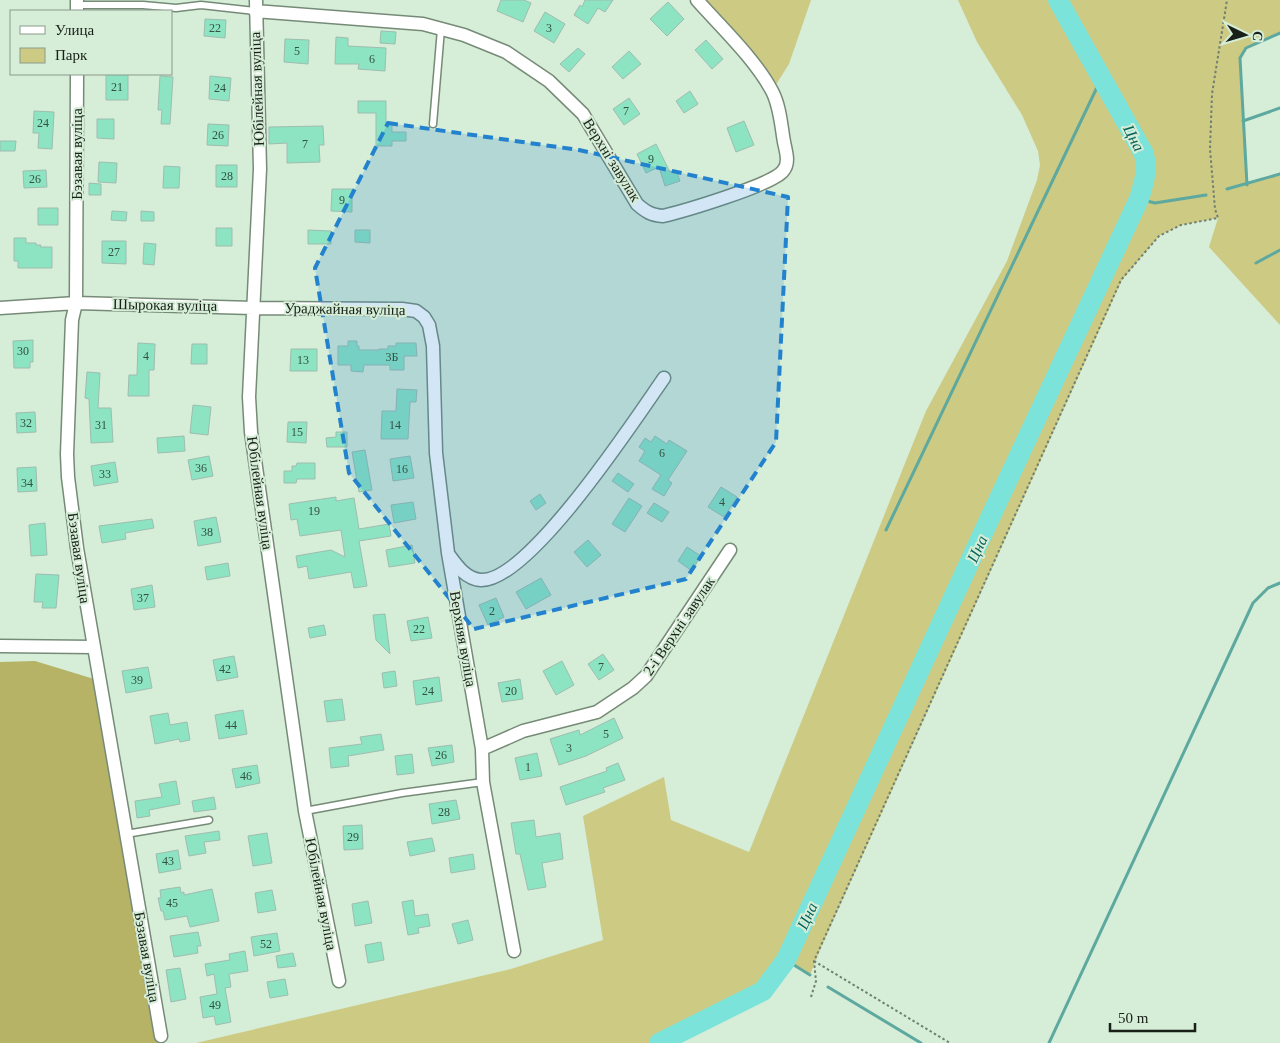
<svg xmlns="http://www.w3.org/2000/svg" width="1280" height="1043" viewBox="0 0 1280 1043" font-family="Georgia,serif">
	<rect width="100%" height="100%" fill="#d6edd7"/>
	<path fill="#ccca83" d="M697,0H811L789,64L772,91Z
		M958,0H1280V33L1247,48L1240,58L1247,184L1280,175V325L1209,247L1218,218L1181,225L1159,236L1122,280L820,950L810,975L786,960L763,991L659,1043H196L511,969L603,940L583,816L664,777L671,820L749,852L926,411L1007,261L1037,180L1040,165L1038,151L1022,115L977,42Z"/>
	<path fill="#b6b266" d="M35,661L94,679L157,1043H0V662Z"/>
	<g fill="none" stroke-linecap="round" stroke-linejoin="round">
		<path stroke="#5da89f" stroke-width="3" d="M1243,121L1280,108
			M1247,185L1240,58L1246,48L1280,33
			M1227,189L1280,174
			M1139,199L1155,203L1206,195
			M1256,263L1280,250
			M886,530L1101,79
			M786,960L810,975
			M828,987L921,1043
			M1049,1043L1253,603L1268,588L1280,583"/>
		<path stroke="#7be3d9" stroke-width="20" d="M659,1043L763,991L786,960L990,518L1139,199C1144,183 1148,170 1144,154L1058,0"/>
	</g>
	<path fill="#8ce4c2" stroke="#9ebdb0" d="M501,0H524L531,3L523,22L497,11Z
		M585,0H613L605,12L598,8L588,24L574,15L580,5L582,7Z
		M668,2L684,19L667,36L650,19Z
		M545,12L565,24L554,43L534,31Z
		M205,19L226,20L225,38L204,36Z
		M381,31L396,32L395,44L380,43Z
		M336,37L348,38V46L386,48L385,71L358,69L359,64H335Z
		M285,39L309,40L308,64L284,62Z
		M706,40L723,59L712,69L695,50Z
		M578,48L585,54L569,72L560,64Z
		M629,51L641,64L623,79L612,67Z
		M106,74H128V100H106Z
		M160,76L173,77L170,124H161L162,110H158Z
		M210,76L231,78L229,101L209,99Z
		M690,91L698,104L684,113L676,101Z
		M629,98L640,114L624,125L613,109Z
		M358,101H386V124H392V132H406V141H392V146H376V113H358Z
		M34,111L54,112L52,149L38,148L39,133H33Z
		M97,119H114V139L97,138Z
		M744,121L754,145L736,152L727,128Z
		M208,124L229,125L228,146L207,145Z
		M323,126L324,145H319L320,162L287,163V143L269,144V127Z
		M0,141H16L15,151H0Z
		M656,144L670,172L676,170L680,181L665,186L659,167L646,173L637,154Z
		M99,162L117,163L116,183L98,182Z
		M216,165H237V187H216Z
		M164,166L180,167L179,188H163Z
		M46,170L47,187L24,188L23,171Z
		M89,183L101,184V195H89Z
		M332,189H352V212L331,211Z
		M38,208H58V225H38Z
		M112,211L127,212L126,221L111,220Z
		M141,211L154,212V221H141Z
		M216,228H232V246H216Z
		M308,230L331,231V244H308Z
		M355,230H370V243L355,242Z
		M14,238H26V243H36V245H41L40,247H52V268H18V261H14Z
		M102,241H126V264L102,263Z
		M144,243L156,244L154,265L143,264Z
		M33,340V362H30V368H14L13,341Z
		M348,341H357V346H359V350H379V349H388V346H396V343H416L417,356H404V370H390V365H364L363,372L351,371V365H338V346H348Z
		M138,343L155,344L154,370H149V396H128L129,375H137Z
		M192,344H207V364H191Z
		M291,349H317V371H290Z
		M87,372L100,373L98,408H111L113,442L91,443L89,399L85,398Z
		M397,389L417,390L416,402H410L408,439H381L382,411H396Z
		M193,405L211,407L208,435L190,433Z
		M35,412L36,432L17,433L16,413Z
		M288,422H307L306,443L287,442Z
		M336,432H347V447H327L326,438L336,437Z
		M184,436L185,451L158,453L157,438Z
		M655,436L667,444L669,440L687,451L668,480L672,483L664,496L652,489L661,475L639,461L645,451L639,447L645,438L651,442Z
		M365,450L372,490L359,492L352,452Z
		M209,456L213,476L192,480L188,460Z
		M410,456L414,478L393,481L390,459Z
		M115,462L118,482L94,486L91,466Z
		M297,463H315V479H297L296,483H284V471H292V466H296Z
		M36,467L37,491L18,492L17,468Z
		M618,473L634,484L628,492L612,481Z
		M721,487L737,497L724,517L708,507Z
		M540,494L546,503L536,510L530,501Z
		M336,497V501L354,498L359,529L389,524L391,536L359,541L367,586L354,588L351,572L309,579L307,566L298,568L296,556L331,550L345,557L341,530L300,536L297,519L291,520L289,504Z
		M629,498L642,506L625,532L612,524Z
		M413,502L416,519L394,523L391,505Z
		M654,503L669,512L662,522L647,513Z
		M216,517L221,542L198,546L194,521Z
		M152,519L154,528L125,533L126,539L102,543L99,526Z
		M45,523L47,555L31,556L29,525Z
		M588,540L601,555L587,567L574,552Z
		M412,545L415,563L389,567L386,550Z
		M687,547L701,556L692,571L678,561Z
		M228,563L230,576L207,580L205,567Z
		M36,574L59,575L56,608H42L43,602H34Z
		M541,578L551,595L526,609L516,592Z
		M152,585L155,607L134,610L131,589Z
		M496,598L504,617L488,625L479,605Z
		M385,614L390,654L376,640L373,615Z
		M428,617L432,638L411,641L407,621Z
		M324,625L326,635L310,638L308,628Z
		M603,654L614,670L599,680L588,664Z
		M234,656L238,677L217,681L213,660Z
		M562,661L574,685L556,695L543,671Z
		M148,667L152,688L126,693L122,671Z
		M395,671L397,686L384,688L382,673Z
		M439,677L442,701L416,705L413,681Z
		M520,679L523,699L502,702L498,683Z
		M342,699L345,720L327,722L324,701Z
		M243,710L247,734L219,739L215,715Z
		M168,713L170,725L187,722L190,740L180,742L179,739L155,744L150,716Z
		M614,718L623,738L586,756L559,765L550,739L579,730L580,735Z
		M381,734L384,750L348,756L349,766L331,768L329,748L362,744L360,737Z
		M452,745L454,762L432,766L428,748Z
		M537,753L542,776L520,780L515,758Z
		M412,754L414,773L397,775L395,756Z
		M618,763L625,780L603,788L605,792L566,805L560,787L607,771L606,768Z
		M257,765L260,783L236,788L232,769Z
		M176,781L180,804L149,810L150,816L137,818L135,801L162,797L159,784Z
		M214,797L216,809L194,812L192,801Z
		M456,800L460,819L432,824L429,804Z
		M534,820L536,837L560,833L563,859L542,863L546,887L528,890L520,854H516L511,823Z
		M362,825L363,849L344,850L343,826Z
		M219,831L220,840L204,842L206,853L189,856L185,836Z
		M267,833L272,863L253,866L248,836Z
		M432,838L435,851L410,856L407,842Z
		M178,850L181,869L159,873L156,854Z
		M473,854L475,869L451,873L449,858Z
		M180,887L181,893L184,892V895L212,889L219,921L190,927L187,916L165,920L163,911H161L158,898H161L160,890Z
		M272,890L276,910L258,913L255,893Z
		M413,900L415,916L428,914L430,926L418,928L419,933L408,935L402,902Z
		M368,901L372,923L355,926L352,904Z
		M468,920L473,940L458,944L452,924Z
		M198,932L201,946H197L198,953L174,957L170,936Z
		M277,933L280,951L254,956L251,937Z
		M381,942L384,960L368,963L365,945Z
		M245,951L248,971L229,974L231,987L225,988L231,1022L216,1025L214,1016L203,1018L200,997L217,994L214,974L207,976L205,964L230,960L229,954Z
		M293,953L296,966L278,968L276,956Z
		M180,968L186,999L171,1002L166,970Z
		M285,979L288,995L270,998L267,982Z"/>
	<g fill="none" stroke-linecap="round" stroke-linejoin="round">
		<defs>
			<path id="lane" d="M77,5H143L176,8L201,5L255,11
				M433,124L441,29
				M305,811L402,793L483,782
				M126,834L209,820"/>
			<path id="street" d="M256,0L260,169L249,397L251,432L305,811L339,981
				M77,11V0
				M255,11L423,24L464,35L506,52L549,81L583,114L637,204C646,212 651,215 663,216C684,211 772,185 783,171C790,163 786,152 784,142C781,125 780,106 772,91C755,59 721,27 697,0
				M77,74L76,303L72,320L67,454L68,477L77,548L161,1036
				M0,308L76,303L253,308L402,309L416,311L424,317L429,325L433,346L436,453L448,553L482,749L483,782L514,951
				M449,555C457,566 466,579 481,580C529,582 636,418 664,378
				M0,646L93,647
				M482,749L523,731L597,712L633,688L646,676L730,550"/>
		</defs>
		<use href="#lane" stroke="#768b77" stroke-width="9"/>
		<use href="#street" stroke="#768b77" stroke-width="15"/>
		<path stroke="#707f71" stroke-width="2" stroke-dasharray="2.5 2.5" stroke-linecap="butt" d="M814,961L950,1043
			M811,997L816,981L814,961L1121,280L1159,236L1181,225L1218,218L1215,209L1210,149L1212,94L1227,0"/>
		<use href="#lane" stroke="#fff" stroke-width="6"/>
		<use href="#street" stroke="#fff" stroke-width="12"/>
	</g>
	<path fill="#2282ce" fill-opacity="0.2" stroke="#2282ce" stroke-width="4" stroke-dasharray="10 6" stroke-linejoin="round" d="M388,123L579,150L788,197L776,442L686,579L474,629L349,473L315,268Z"/>
	<g text-anchor="middle" dominant-baseline="central" stroke-width="4" stroke-linejoin="round" paint-order="stroke">
		<g font-size="12" fill="#355142">
			<text x="215" y="28">22</text>
			<text x="549" y="28">3</text>
			<text x="297" y="51">5</text>
			<text x="372" y="59">6</text>
			<text x="117" y="87">21</text>
			<text x="220" y="88">24</text>
			<text x="626" y="111">7</text>
			<text x="43" y="123">24</text>
			<text x="218" y="135">26</text>
			<text x="305" y="144">7</text>
			<text x="651" y="159">9</text>
			<text x="227" y="176">28</text>
			<text x="35" y="179">26</text>
			<text x="342" y="200">9</text>
			<text x="114" y="252">27</text>
			<text x="23" y="351">30</text>
			<text x="146" y="356">4</text>
			<text x="392" y="357">3Б</text>
			<text x="303" y="360">13</text>
			<text x="26" y="423">32</text>
			<text x="101" y="425">31</text>
			<text x="395" y="425">14</text>
			<text x="297" y="432">15</text>
			<text x="662" y="453">6</text>
			<text x="201" y="468">36</text>
			<text x="402" y="469">16</text>
			<text x="105" y="474">33</text>
			<text x="27" y="483">34</text>
			<text x="722" y="502">4</text>
			<text x="314" y="511">19</text>
			<text x="207" y="532">38</text>
			<text x="143" y="598">37</text>
			<text x="492" y="611">2</text>
			<text x="419" y="629">22</text>
			<text x="601" y="667">7</text>
			<text x="225" y="669">42</text>
			<text x="137" y="680">39</text>
			<text x="428" y="691">24</text>
			<text x="511" y="691">20</text>
			<text x="231" y="725">44</text>
			<text x="606" y="734">5</text>
			<text x="569" y="748">3</text>
			<text x="441" y="755">26</text>
			<text x="528" y="767">1</text>
			<text x="246" y="776">46</text>
			<text x="444" y="812">28</text>
			<text x="353" y="837">29</text>
			<text x="168" y="861">43</text>
			<text x="172" y="903">45</text>
			<text x="266" y="944">52</text>
			<text x="215" y="1005">49</text>
		</g>
		<g font-size="15" fill="#182018" stroke="#d6edd7">
			<text transform="translate(257 89) rotate(-92)">Юбілейная вуліца</text>
			<text transform="translate(77 154) rotate(-90)">Бэзавая вуліца</text>
			<text transform="translate(612 160) rotate(58)">Верхні завулак</text>
			<text transform="translate(165 305) rotate(1)">Шырокая вуліца</text>
			<text transform="translate(345 309) rotate(1)">Ураджайная вуліца</text>
			<text transform="translate(260 493) rotate(82)">Юбілейная вуліца</text>
			<text transform="translate(79 558) rotate(82)">Бэзавая вуліца</text>
			<text transform="translate(679 626) rotate(-56)">2-і Верхні завулак</text>
			<text transform="translate(463 639) rotate(80)">Верхняя вуліца</text>
			<text transform="translate(321 894) rotate(79)">Юбілейная вуліца</text>
			<text transform="translate(147 957) rotate(80)">Бэзавая вуліца</text>
		</g>
		<g font-size="16" font-style="italic" fill="#08645e" stroke="#d6edd7">
			<text transform="translate(1134 138) rotate(63)">Цна</text>
			<text transform="translate(977 549) rotate(-65)">Цна</text>
			<text transform="translate(807 916) rotate(-65)">Цна</text>
		</g>
	</g>
	<rect x="10" y="10" width="162" height="65" fill="#d6edd7" stroke="#8a9b8b"/>
	<rect x="20" y="26" width="25" height="8" fill="#ffffff" stroke="#8a9b8b"/>
	<text x="55" y="35" font-size="15" fill="#182018">Улица</text>
	<rect x="20" y="48" width="25" height="15" fill="#ccca83" stroke="#8a9b8b"/>
	<text x="55" y="60" font-size="15" fill="#182018">Парк</text>
	<g transform="translate(1245 35) rotate(95)" stroke="#d6edd7" stroke-width="4" paint-order="stroke">
	<path d="M0-4L9 19L0 12L-9 19Z" fill="#182018"/>
	<text y="-8" font-size="14" font-weight="bold" text-anchor="middle" fill="#182018">С</text>
	</g>
	<path d="M1110 1023v8h85v-8" fill="none" stroke="#182018" stroke-width="2.5"/>
	<text x="1118" y="1023" font-size="15" fill="#182018" stroke="#d6edd7" stroke-width="4" paint-order="stroke">50 m</text>
</svg>
